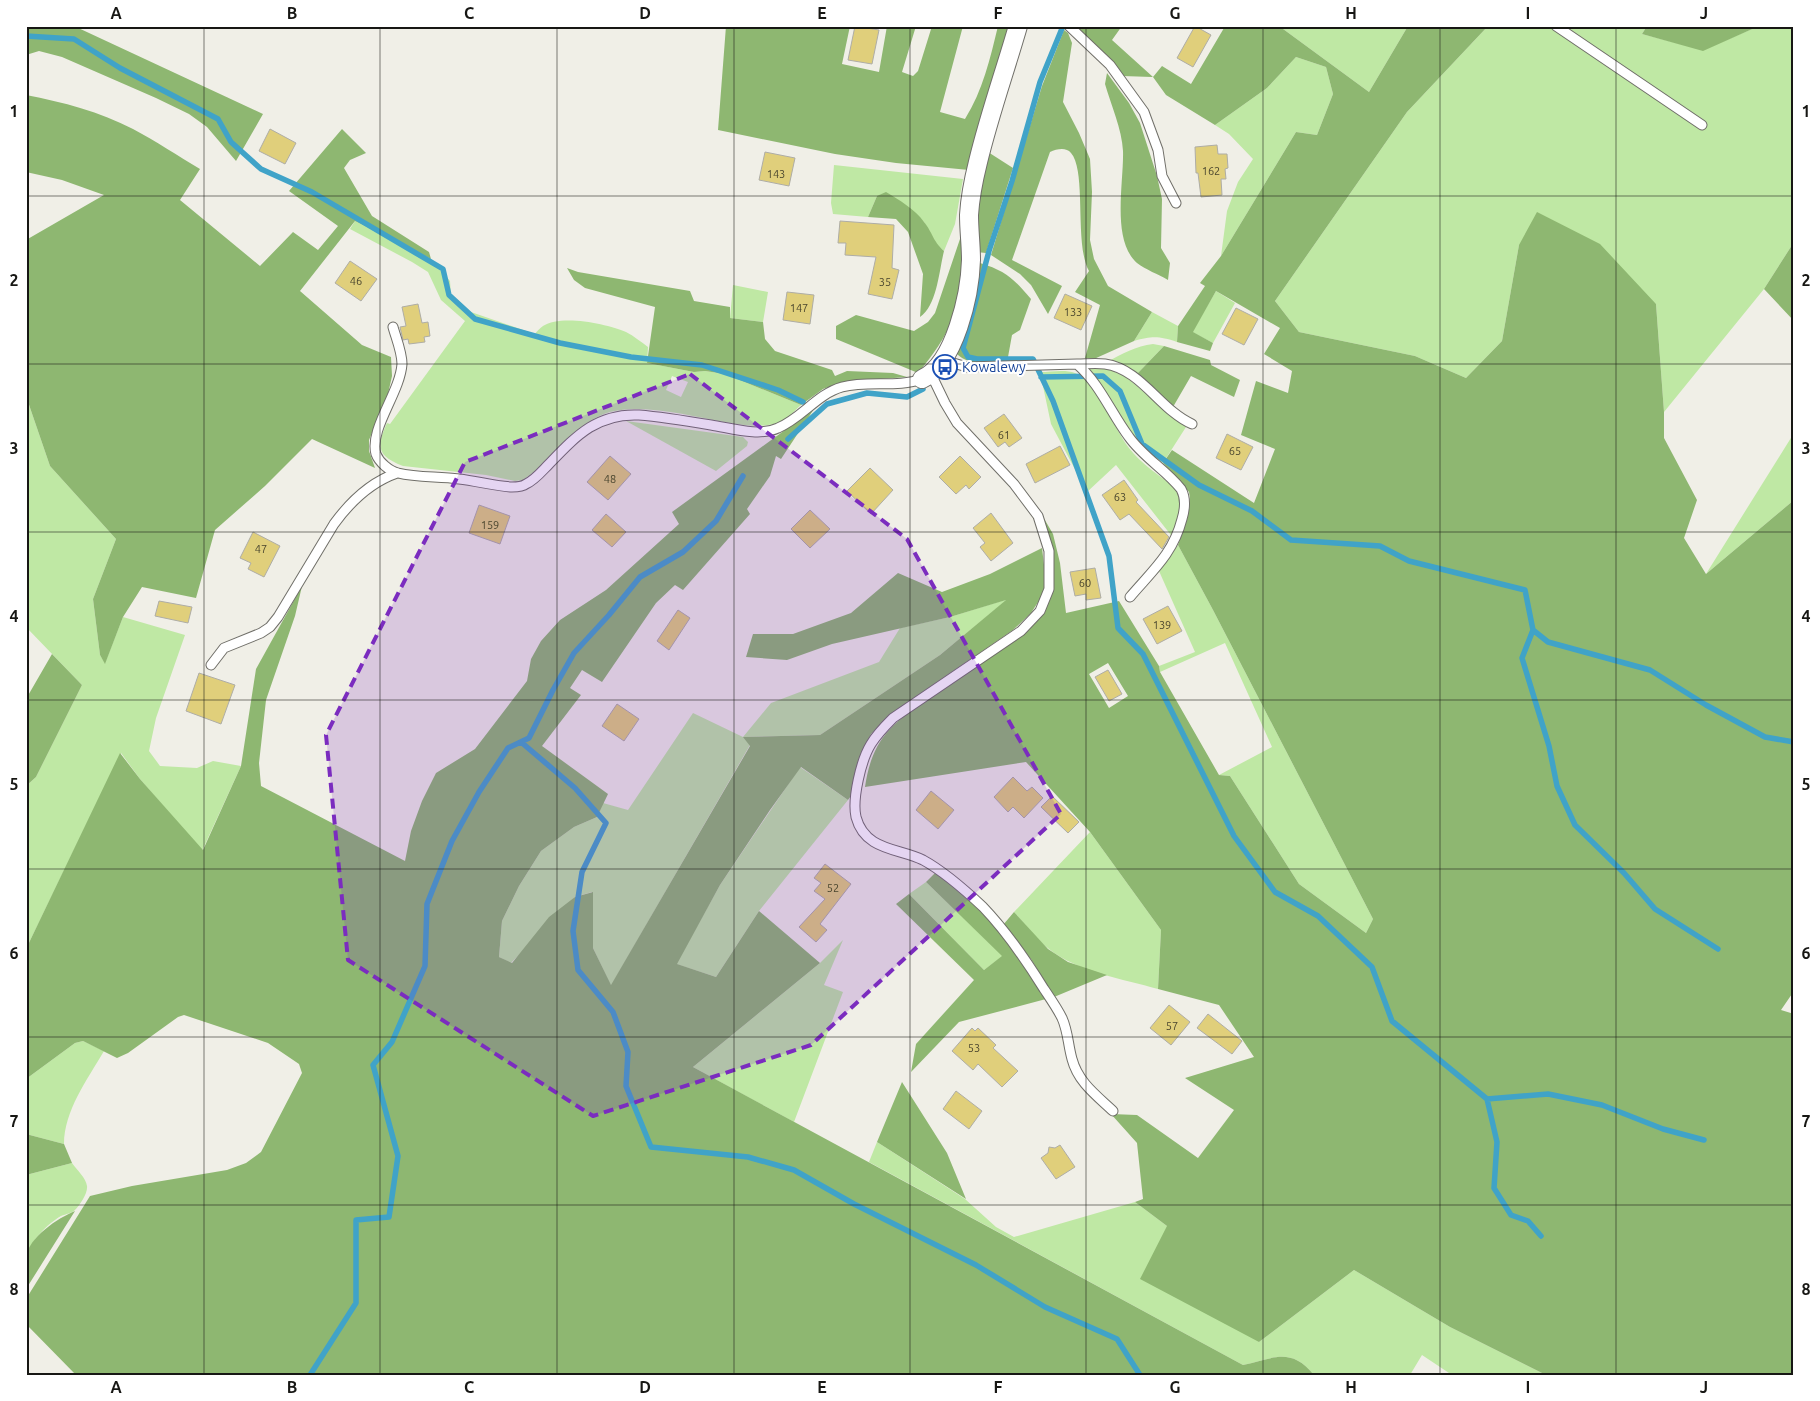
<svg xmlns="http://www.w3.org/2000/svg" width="1820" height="1401" viewBox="0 0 1820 1401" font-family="Ubuntu,sans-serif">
	<rect width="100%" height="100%" fill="#f0efe7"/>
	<path fill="#bfe8a4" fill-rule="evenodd" d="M1279,26H1408L1369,92Z
		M1488,26H1647L1642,34L1703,50L1759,26H1794V242L1764,289L1664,412L1656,304L1519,245L1502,341L1466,378L1415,356L1299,332L1275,301L1407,112Z
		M1296,57L1326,67L1333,94L1317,135L1296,132L1221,256L1227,211L1238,182L1253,159L1229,134L1215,125L1267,88Z
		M834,165L963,179L955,224L944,251L934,242L924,222L877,196L868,217L833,214L831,203Z
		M355,221L431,259L450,281L451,297L458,300L471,312L535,334C537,331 540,328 543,326C561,314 608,324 626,332C634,336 641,342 648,347L647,363L694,372L705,371L725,374L801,405C795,410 788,419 780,422C762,429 742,425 724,422C690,416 644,403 610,412C578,420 551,462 523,480L515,481L486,475L403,466C377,456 376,447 387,423L390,424L465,321L441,300L428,272L412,262L350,229ZM672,376L688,382L681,397L666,390Z
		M733,285L768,292L763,322L730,318Z
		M1216,291L1235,303L1213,343L1192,332Z
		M1152,312L1178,326L1177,342C1159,336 1152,336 1134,341Z
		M1153,344L1164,346L1137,374L1124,367L1107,362C1122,354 1136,346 1153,344Z
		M1086,368H1106L1126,377L1186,427L1163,463L1140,446L1130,433L1111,400Z
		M1040,372C1051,372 1065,369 1075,373C1096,381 1115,430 1129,448C1141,464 1160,476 1176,488C1187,503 1178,522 1174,539L1116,465L1087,492L1051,424Z
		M26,396L50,466L116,539L93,599L100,655L105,663L123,617L185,635L156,718L149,751L160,766L197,768L213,761L241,766L202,851L140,779L121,753L26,949V786L36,777L82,685L26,627Z
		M626,421L743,437L748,442L747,446L716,471Z
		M1794,433V500L1706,574Z
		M1178,545L1213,610L1373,919L1366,933L1299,884L1230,776L1219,775L1272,747L1225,643L1160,672L1159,666L1195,652L1159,571Z
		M1008,599L940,655L820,735L744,737L750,745L611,986L593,948L592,892L575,897L511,963L499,957L502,921L519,886L541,851L574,827L597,817L603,803L628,810L693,713L743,737L771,703L879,662L900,628L950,617Z
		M800,767L848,800L759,911L716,977L676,964L720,885Z
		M1090,832L1161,930L1158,989C1123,979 1078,972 1049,949C1036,939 1025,924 1014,912Z
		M926,882L1003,956L984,970L909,894Z
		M843,940L824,985L843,992L794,1122L693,1067L820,963Z
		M83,1041L104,1051C87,1080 64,1111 64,1144L26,1134V1079L75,1043Z
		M877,1142L965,1199L996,1227L1014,1237L1135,1202L1167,1226L1259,1342L1354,1270L1450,1327L1546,1375H1452L1422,1355L1410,1375H1314C1291,1347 1274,1358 1243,1365L869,1162Z
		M72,1163C77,1170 86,1178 87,1186C88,1193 80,1205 75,1210C72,1213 66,1214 61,1216C47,1224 31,1241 26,1257V1175Z"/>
	<path fill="#8eb771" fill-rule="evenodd" d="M26,26H74L263,114L236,161L207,127L189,114L156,98L62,57L39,51L26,55Z
		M726,26H850L842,64L879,72L887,26H916L902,72L913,76L918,71L932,26H963L940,112L965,119C983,90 990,59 998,26H1011L969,170L896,163L835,154L718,130Z
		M1074,26H1122L1112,40L1153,77L1162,66L1191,84L1224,28L1222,26H1279L1369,92L1408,26H1488L1407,112L1275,301L1299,332L1415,356L1466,378L1502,341L1519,245L1537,212L1600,244L1656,304L1664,412V438L1697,500L1684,538L1706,574L1794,500V991L1781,1010L1794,1014V1375H1546L1450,1327L1354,1270L1259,1342L1140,1279L1167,1226L1135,1202L1143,1199L1137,1143L1111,1114L1137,1115L1198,1158L1234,1110L1185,1078L1254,1057L1219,1005L1158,989L1161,930L1090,832L1026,762L865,787C867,774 870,760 877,747C891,721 918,706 942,690C962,676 982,663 1002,649C1022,635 1042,622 1050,597C1059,570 1050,541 1042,515L1053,534L1060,563L1066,613L1119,601L1159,666L1160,672L1219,775L1230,776L1299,884L1366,933L1373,919L1213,610L1178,545C1183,530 1193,509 1189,492L1163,463L1172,450L1254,503L1275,449L1241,435L1256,381L1288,393L1292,371L1264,354L1280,328L1216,291L1193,332L1213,343L1210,351L1177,342L1178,326L1205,286L1200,283L1221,256L1296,132L1317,135L1333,94L1326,67L1296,57L1267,88L1215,125L1166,95L1153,77L1122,76ZM1108,663L1128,696L1109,708L1089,674Z
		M1647,26H1759L1703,51L1642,34Z
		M1064,30L1068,33L1072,43L1063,102L1079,133L1090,159L1092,192L1090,240L1094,259L1108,286L1152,312L1134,341L1094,359L1085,358L1100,305L1075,292L1089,271C1074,245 1087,171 1071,153C1066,147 1057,149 1050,152L1012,260L1062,286L1048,314L1031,285L1020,274L991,255L1042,86Z
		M1107,73L1129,103L1140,123L1157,176L1162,199L1161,248L1170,263L1168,280C1158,274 1146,270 1137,263C1111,240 1124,182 1123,151C1122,129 1111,105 1105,84Z
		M26,95C63,102 100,112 133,129C156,141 178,156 200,169L180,200L260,266L293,232L318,250L338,226L289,191L342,129L366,153L350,160L344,168L372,216L429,252L431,259L355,221L300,291L362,345L391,357L392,376L388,394L369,440V451L375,468L312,439L265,486L215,530L196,598L142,587L123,617L105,664L100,655L93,599L116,539L50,466L26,396V240L104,195L62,180L26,172Z
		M988,152L1013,168L986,253L976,252L978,194Z
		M886,192C899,200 915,209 924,222C933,233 932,240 944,251C939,271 937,306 920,317L923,274L908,232L896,219L868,217L877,196Z
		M961,236C966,294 956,329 918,373L836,339V326L856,315L914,331L928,322L935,313Z
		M1794,242V321L1764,289Z
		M980,263C1006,271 1014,279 1031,299L1020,330L1012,335L1008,357C994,366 969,366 957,354V346L976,265Z
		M567,268L578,272L690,291L694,301L730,307V318L763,322L765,339L775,351L832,370L835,376L847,371L893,373L907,377L842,382L823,389L801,405L725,374L705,371L694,372L647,363L655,307L585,288L574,280Z
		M1164,346L1210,360L1211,365L1240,380L1234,397L1191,376L1173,407L1137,374Z
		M814,409L781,459L776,456L770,476L747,509L750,514L683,590L675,585L656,603L602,682L582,670L570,688L581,695L542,746L608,794L597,817L574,827L541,851L519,886L502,921L499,957L512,963L549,917L575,897L593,892V948L611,985L750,746L743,737L820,735L940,655L1006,600L950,617L832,644L787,660L746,657L753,634H793L851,613L898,573L942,592L990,574L1042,548L1045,573L1044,593L1031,613L1013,630L898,709L871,734L860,758L853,793L848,800L801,767L770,810L720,885L677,964L716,977L759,911L820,963L693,1067L1243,1365C1274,1358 1291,1347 1314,1375H76L26,1324V1299L90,1196L132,1186L227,1170L246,1163L261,1152L302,1073L299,1064L268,1043L184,1015L178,1017L128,1053L117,1058L83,1041L75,1043L26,1079V949L120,753L140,779L203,850L241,766L256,669L302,586L295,616L266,700L259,763L261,786L405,861L411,831L422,801L436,773L475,749L527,681L531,659L541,641L560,620L606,590L679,524L672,512Z
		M52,654L82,685L36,777L26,786V699Z
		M936,872C967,898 997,925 1020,957C1030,970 1038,985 1046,999L959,1022L911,1072L916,1044L974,980L896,904L909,894L984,970L1002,956L926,882Z
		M1014,912L1048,949L1068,962L1107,975L1054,997L1031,959L1003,925Z
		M902,1082L947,1153L966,1199L877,1142Z
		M26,1134L64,1144L72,1163L26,1175Z
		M75,1211L26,1289C26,1279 25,1268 26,1257C29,1237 58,1218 75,1211Z"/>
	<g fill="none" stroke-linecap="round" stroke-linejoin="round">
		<path stroke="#40a3c8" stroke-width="5.5" d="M1063,26L1040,82L1012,181L989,251L963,348L968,357L977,359H1033L1053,401L1109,556L1118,628L1143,654L1234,836L1275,892L1318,916L1372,967L1392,1021L1487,1099L1548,1094L1602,1105L1663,1129L1704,1140
			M26,36L74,39L120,68L218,119L231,142L261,169L312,192L443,269L449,295L475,319L560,343L631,357L702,365L778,390L803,402
			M1041,377L1103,376L1120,391L1142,444L1199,485L1252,511L1291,540L1380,546L1409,561L1525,590L1533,630L1548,642L1650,670L1706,705L1765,737L1794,742
			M788,439L827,404L867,393L907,397L923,389
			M1533,630L1522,658L1549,746L1557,786L1575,825L1624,873L1655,909L1718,949
			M521,742L575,788L606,823L582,872L573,931L578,970L613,1012L628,1052L626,1086L651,1147L748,1157L794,1170L854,1204L976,1265L1045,1307L1117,1339L1140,1375
			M1487,1099L1497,1142L1494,1188L1511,1215L1528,1221L1541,1236
			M310,1375L356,1303V1220L389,1217L398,1156L373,1065L392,1042L425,966L427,904L452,841L479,792L508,748L529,738L553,690L574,653L609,615L640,577L683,552L716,521L743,476"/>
	</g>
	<path fill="#e0cf7b" stroke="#aeada6" d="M855,26L879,30L872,64L848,60Z
		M1195,26L1211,35L1193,67L1177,58Z
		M270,129L296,143L285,164L259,151Z
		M1217,145L1218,154H1227L1228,168L1225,169L1226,179H1221L1222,195L1201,197L1198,173H1196L1195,147Z
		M765,152L795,158L789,186L759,180Z
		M840,221L894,225L892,268L899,270L892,299L868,294L876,257L845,255L846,243H838Z
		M350,261L377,279L361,301L335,283Z
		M787,292L814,295L810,324L783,320Z
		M1065,294L1092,306L1081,330L1054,318Z
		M418,304L422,323L428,322L430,336L424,337L425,342L409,344L408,339L403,340L400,327L406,326L402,307Z
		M1236,308L1258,319L1244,345L1222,334Z
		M1004,414L1022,438L1009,447L1005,442L998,447L984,428Z
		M1227,434L1253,447L1241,470L1216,458Z
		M1060,446L1070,465L1035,483L1026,464Z
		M610,456L631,474L608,500L587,482Z
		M960,456L981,477L969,489L966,485L956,494L939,477Z
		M870,468L893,490L871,514L847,491Z
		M1124,480L1138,500L1136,502L1169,537L1162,549L1129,514L1120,520L1102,495Z
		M479,505L510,516L500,544L469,533Z
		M810,510L830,529L810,548L791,529Z
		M991,513L1013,543L991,561L980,547L985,543L973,528Z
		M606,514L626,532L612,547L592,530Z
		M253,532L280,546L264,577L248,569L251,563L240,558Z
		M1095,568L1101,598L1086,600V594L1075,596L1070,572Z
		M159,601L192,607L188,623L155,616Z
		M1168,606L1182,631L1157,644L1143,619Z
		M678,610L690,618L669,650L657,641Z
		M1108,670L1122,694L1109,701L1095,677Z
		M199,673L235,685L221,724L186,711Z
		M617,704L639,719L624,741L602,726Z
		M1013,777L1027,791L1032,787L1043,798L1024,818L1013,807L1008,812L994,797Z
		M931,791L954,810L938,829L916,810Z
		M1052,796L1079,822L1068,833L1041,807Z
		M825,864L851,884L820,924L827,930L816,942L799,927L825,899L814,891L821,883L814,878Z
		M1169,1005L1190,1022L1171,1045L1150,1028Z
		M1208,1014L1242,1041L1232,1054L1197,1028Z
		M972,1028L975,1031L978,1028L996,1045L993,1048L1018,1071L1002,1087L978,1064L973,1070L952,1051Z
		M956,1091L982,1111L969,1129L943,1109Z
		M1060,1145L1075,1167L1056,1179L1041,1158L1048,1153L1049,1147L1055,1148Z"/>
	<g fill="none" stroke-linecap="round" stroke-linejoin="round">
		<defs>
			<path id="service" d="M1069,26L1110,65L1144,112L1158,150L1162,176L1176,203
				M1556,26L1702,125
				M393,327C396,338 402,352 402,364C400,393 369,429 376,454C379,462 389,471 398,473C418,478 439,476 459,479C477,481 494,486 512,487C516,487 522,487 526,484C535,480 542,471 549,464C576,436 597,413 639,415C663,417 687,421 711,425C731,428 759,437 778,428C802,418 817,394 842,387C868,380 897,388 922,379
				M943,360L967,367L1077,364C1100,384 1111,413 1129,437C1143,457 1166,470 1181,489C1186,498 1185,509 1182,519C1173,554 1152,571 1130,597
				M1077,364C1086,364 1096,363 1105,364C1141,369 1160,410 1192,424
				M931,374L945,403L957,423L1014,484L1038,516L1049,551V589L1040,611L1021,631L893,718C885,726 877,734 871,744C861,760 852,799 856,817C865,851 899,848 923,860C945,872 965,890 983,907C1007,932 1026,960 1044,989C1050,998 1057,1008 1062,1018C1068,1031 1068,1045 1072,1059C1078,1082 1096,1095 1113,1111
				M211,665L224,648L261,633L270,627L278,617L334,524C350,502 371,482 397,473"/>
			<path id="minor" d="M922,379C955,364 970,294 971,260C971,245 969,230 969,215C970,198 974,178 978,162C989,116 1005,71 1018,26"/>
		</defs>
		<use href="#service" stroke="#706f69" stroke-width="11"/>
		<use href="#minor" stroke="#706f69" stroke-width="20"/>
		<use href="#service" stroke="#fff" stroke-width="9"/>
		<use href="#minor" stroke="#fff" stroke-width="18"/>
	</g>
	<path fill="#7b2cbf" fill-opacity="0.2" stroke="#7b2cbf" stroke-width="4" stroke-dasharray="10 6" stroke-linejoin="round" d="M690,374L907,539L1061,814L811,1045L593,1116L348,960L326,735L465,462Z"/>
	<path fill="none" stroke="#171714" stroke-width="1" stroke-opacity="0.55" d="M204,26V1375M380,26V1375M557,26V1375M734,26V1375M910,26V1375M1086,26V1375M1263,26V1375M1440,26V1375M1616,26V1375M26,196H1794M26,364H1794M26,532H1794M26,700H1794M26,869H1794M26,1037H1794M26,1205H1794"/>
	<defs>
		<symbol id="bus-ring" viewBox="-11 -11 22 22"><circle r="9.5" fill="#fff" stroke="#1a4fb4" stroke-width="1.5"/><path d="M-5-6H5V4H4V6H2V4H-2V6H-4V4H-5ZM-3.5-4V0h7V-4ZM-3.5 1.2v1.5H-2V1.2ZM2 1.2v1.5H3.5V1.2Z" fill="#1a4fb4"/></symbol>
	</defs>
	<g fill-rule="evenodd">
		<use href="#bus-ring" x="931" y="353" width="28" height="28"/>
	</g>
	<g text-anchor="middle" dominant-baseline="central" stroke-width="4" stroke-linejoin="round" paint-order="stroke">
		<g font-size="11" fill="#49452e">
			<text x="1211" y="171">162</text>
			<text x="776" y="174">143</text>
			<text x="356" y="281">46</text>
			<text x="885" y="282">35</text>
			<text x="799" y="308">147</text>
			<text x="1073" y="312">133</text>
			<text x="1004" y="435">61</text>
			<text x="1235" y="451">65</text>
			<text x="610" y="479">48</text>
			<text x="1120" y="497">63</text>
			<text x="490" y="525">159</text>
			<text x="261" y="549">47</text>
			<text x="1085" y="583">60</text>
			<text x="1162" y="625">139</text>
			<text x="833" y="888">52</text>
			<text x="1172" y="1026">57</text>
			<text x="974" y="1048">53</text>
		</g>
		<g font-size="14" fill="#164399" stroke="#fff" text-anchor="start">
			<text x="962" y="367">Kowalewy</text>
		</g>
	</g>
	<rect width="1820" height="1401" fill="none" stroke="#ffffff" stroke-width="55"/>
	<rect x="28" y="28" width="1764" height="1346" fill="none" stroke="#171714" stroke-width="2"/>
	<g font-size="16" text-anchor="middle" font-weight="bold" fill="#171714">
		<text x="116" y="19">A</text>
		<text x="292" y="19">B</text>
		<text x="469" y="19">C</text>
		<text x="645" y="19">D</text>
		<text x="822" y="19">E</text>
		<text x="998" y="19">F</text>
		<text x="1175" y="19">G</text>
		<text x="1351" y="19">H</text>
		<text x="1528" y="19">I</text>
		<text x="1704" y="19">J</text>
		<text x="14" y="117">1</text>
		<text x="1806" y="117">1</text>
		<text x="14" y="286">2</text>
		<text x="1806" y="286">2</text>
		<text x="14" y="454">3</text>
		<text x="1806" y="454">3</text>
		<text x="14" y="622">4</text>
		<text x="1806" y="622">4</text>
		<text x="14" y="790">5</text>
		<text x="1806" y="790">5</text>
		<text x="14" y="959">6</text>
		<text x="1806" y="959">6</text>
		<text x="14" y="1127">7</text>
		<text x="1806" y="1127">7</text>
		<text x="14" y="1295">8</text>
		<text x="1806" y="1295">8</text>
		<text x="116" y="1393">A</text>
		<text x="292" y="1393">B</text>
		<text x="469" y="1393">C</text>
		<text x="645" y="1393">D</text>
		<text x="822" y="1393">E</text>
		<text x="998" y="1393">F</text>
		<text x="1175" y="1393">G</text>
		<text x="1351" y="1393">H</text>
		<text x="1528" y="1393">I</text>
		<text x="1704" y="1393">J</text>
	</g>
</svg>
